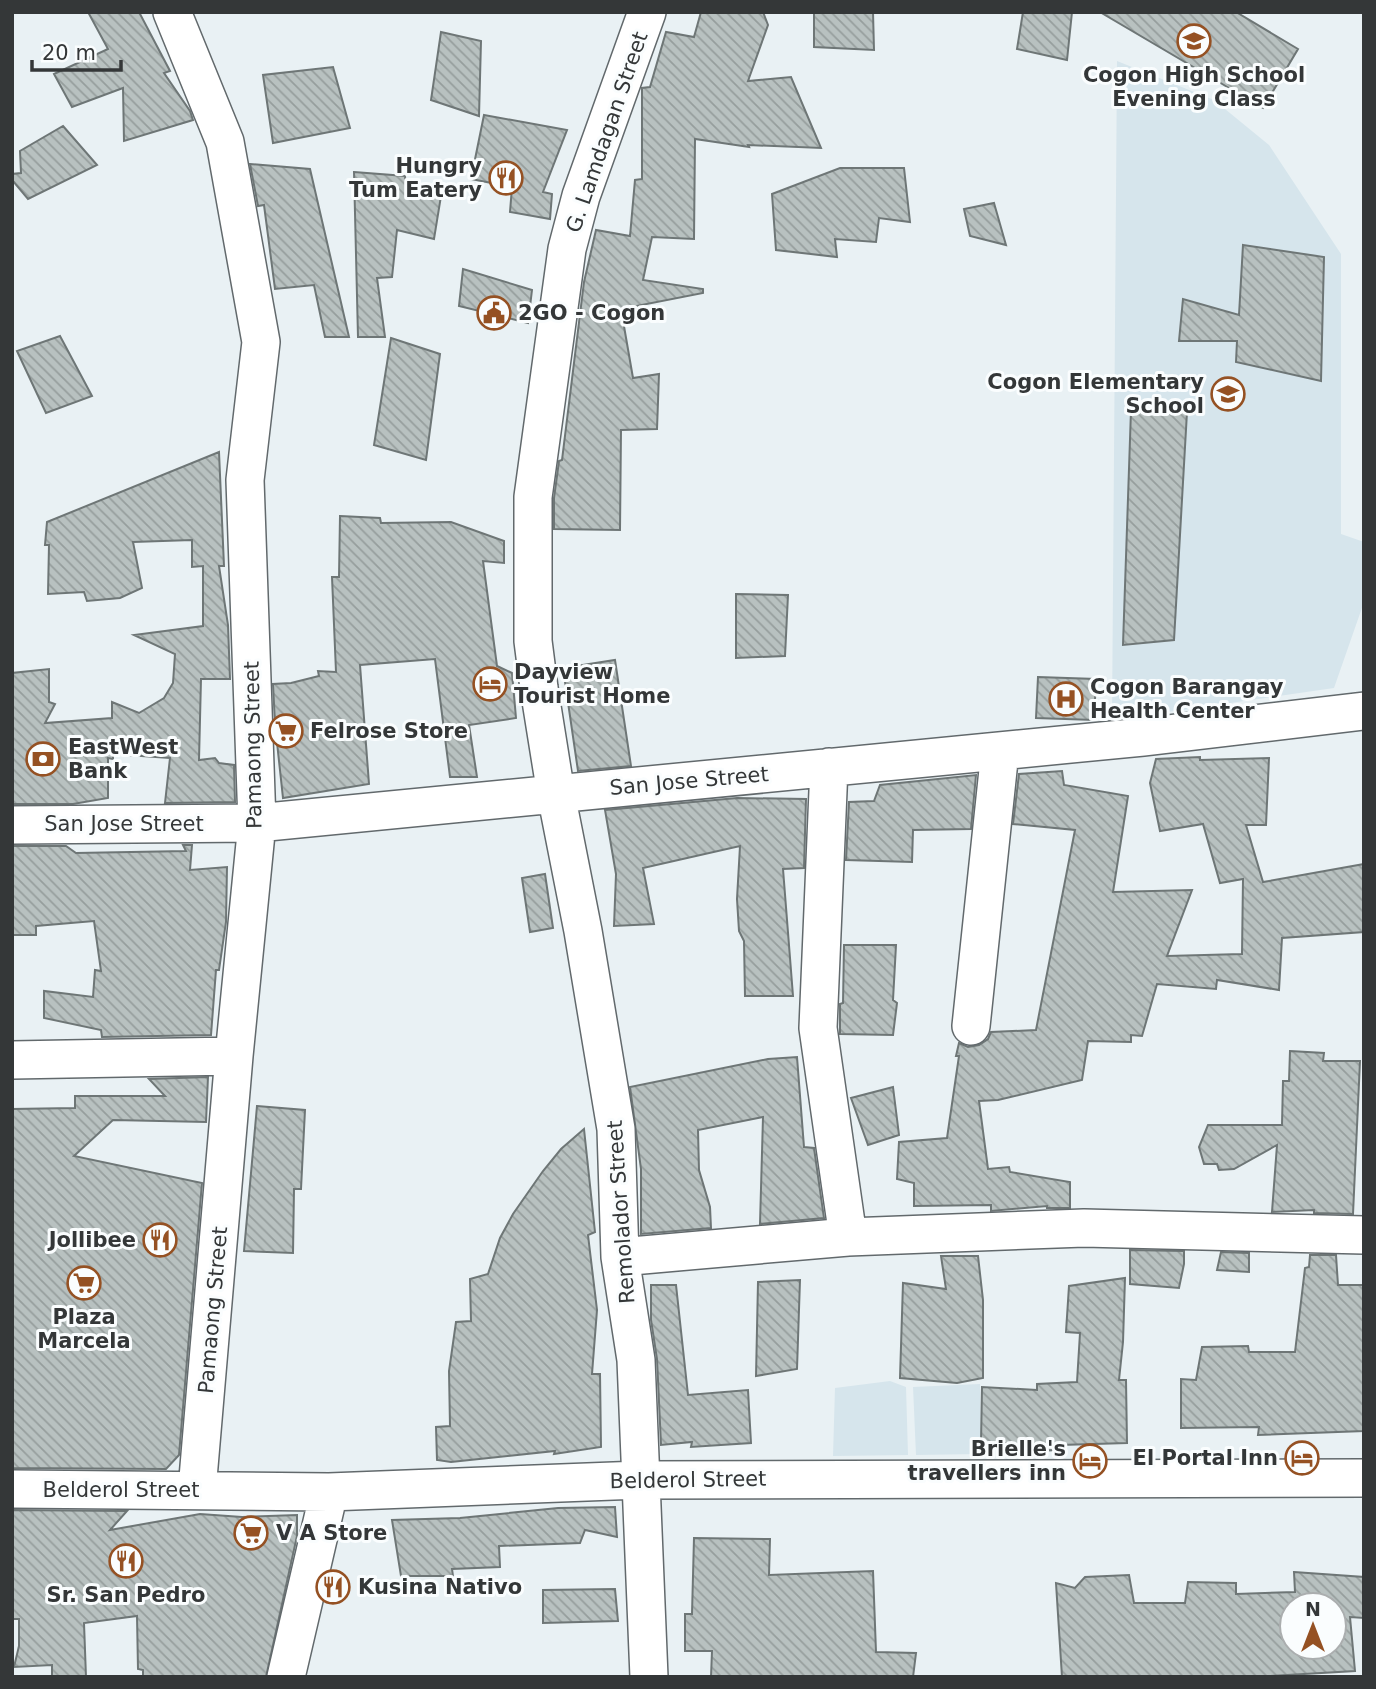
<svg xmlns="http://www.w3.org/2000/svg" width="1376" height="1689" viewBox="0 0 1376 1689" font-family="'DejaVu Sans',sans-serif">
	<defs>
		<pattern id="building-back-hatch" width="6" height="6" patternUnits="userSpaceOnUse" patternTransform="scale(1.75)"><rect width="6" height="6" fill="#b8c1c0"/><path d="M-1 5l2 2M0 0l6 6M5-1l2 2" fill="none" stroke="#969e9d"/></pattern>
	</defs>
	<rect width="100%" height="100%" fill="#e9f1f4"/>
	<path fill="#d6e5ec" d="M1117,61L1214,100L1269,145L1341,254V534L1364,542V602L1334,688L1112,720Z
		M890,1381L906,1387L908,1455L833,1456L835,1388Z
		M980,1384L981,1454L916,1455L913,1387Z"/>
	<path fill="url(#building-back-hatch)" stroke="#6e7676" stroke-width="2" fill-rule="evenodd" d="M88,12H139L170,71L164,73L190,111L193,120L124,141L123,88L72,107L54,74L108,49Z
		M701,12H763L768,25L748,81L791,77L821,148L748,145L749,147L695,139L694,239L652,237L643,280L703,289V293L621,309L633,378L659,374L657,429L621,430L620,530L554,529V498L559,461L562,460L584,282L596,230L630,236L635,180L642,179V88L650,87L666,32L694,37Z
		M814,12H873L874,50L814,47Z
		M1023,12H1072L1067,60L1017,49Z
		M1100,12H1236L1298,49L1263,108Z
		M441,32L481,41L479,116L431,100Z
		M333,67L350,128L273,143L263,75Z
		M484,115L567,130L543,192L552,194L550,219L510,212L512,187L471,179Z
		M63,126L97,165L28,199L12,180V174L21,173L20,151Z
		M250,164L310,169L349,337H325L314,285L275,289L264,205L258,206Z
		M840,168H904L910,222L879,218L876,242L835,239L837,257L776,250L772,194Z
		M354,172L405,176L406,193L441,196L434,239L397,230L392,277L377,278L385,337H358Z
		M994,203L1006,245L970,236L964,209Z
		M1243,245L1324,257L1321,381L1236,362L1237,341H1179L1183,299L1239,315Z
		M463,269L532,290L528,323L459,306Z
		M60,336L92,396L46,413L17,351Z
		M391,338L440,354L426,460L374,445Z
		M1131,410L1187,412L1174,640L1123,645Z
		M219,452L224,566H219L228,625L230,679H201L199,760L215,758L219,763L234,765L235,802L165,803L170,758L113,754V759L108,758V798L73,804H12V673L49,669V702L55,704L45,723L112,718V702L139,713L164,698L173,683L175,654L134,635L203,626V566L192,567V540L133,542L142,588L120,598L87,601L84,592L48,594L49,545H45L47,522Z
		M340,516L380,518L381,523L451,522L504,541V563L483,561L497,666L512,673L516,718L469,725L477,777H450L435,659L360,665L369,784L283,798L275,724L273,684L291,683L319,676L318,671L336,672L332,577H339Z
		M736,594L788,595L785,656L736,658Z
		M615,660L631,766L578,771L563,668Z
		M1038,677L1096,679L1094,720L1036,718Z
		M1200,757V760L1269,758L1266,825H1246L1263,882L1364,864V932L1282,938L1279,990L1217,980L1216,989L1157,984L1142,1036L1131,1035V1042L1088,1041L1082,1080L998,1100L979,1101L988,1169L1009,1167L1010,1172L1070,1182V1208H1047V1206L991,1211V1205L914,1206V1183L897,1179L899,1142L947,1138L959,1056H956L959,1043L968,1047L979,1045L988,1039L991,1032L1036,1030L1075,830L1013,824L1019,774L1062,771L1064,785L1128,796L1113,892L1192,890L1167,956L1242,954L1243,879L1220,883L1203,824L1160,831L1150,783L1156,759Z
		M976,775L971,829L913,830L912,862L846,860L849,802L874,801L880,785Z
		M737,798L806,799L804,868L783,869L793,996H745L744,941L739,931L737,899L740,846L643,868L654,924L614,926L616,874L605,810Z
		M183,845H192L190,870L227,867L226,922L219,970H216L211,1035L102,1037L101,1030L44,1018V991L93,997L95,970L101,971L94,921L36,926V935H12V846H66L76,853L186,851Z
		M545,874L553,928L530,932L522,878Z
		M844,945H896L893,1000L897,1003L893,1035L840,1034V1004L843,1003Z
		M1290,1051L1324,1053L1323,1061H1360L1353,1214L1314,1213V1210L1272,1212L1277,1145L1234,1169L1219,1170L1217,1164H1204L1199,1147L1208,1125H1282L1283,1081H1289Z
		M797,1057L804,1147L814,1148L824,1218L760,1224L763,1117L698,1130L699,1170L710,1207L711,1228L641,1234V1169L630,1087L768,1059Z
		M208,1077L206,1122L113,1120L74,1156L202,1183L179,1455L166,1469L12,1468V1109L75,1108V1096H165L149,1079Z
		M893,1087L899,1135L868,1145L851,1098Z
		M257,1106L305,1110L301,1189H294L293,1253L244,1251Z
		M584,1129L595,1232L588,1235L597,1310L592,1374H600L601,1447L554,1454L555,1451L451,1462L437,1460L436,1427L450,1426L449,1371L456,1322L471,1321L470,1279L488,1274L500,1238L513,1214L543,1171L561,1149Z
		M1130,1250L1184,1251V1264L1179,1288L1130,1284Z
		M1221,1252L1249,1253V1272L1217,1270Z
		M1310,1255H1336L1338,1285H1364V1431L1258,1435L1259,1427L1181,1428V1379L1196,1380L1202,1347L1248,1346L1249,1352H1295L1305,1268L1309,1267Z
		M941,1256H978L983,1300V1378L957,1383L900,1378L903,1283L946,1289Z
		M1125,1278L1123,1342L1119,1380H1126L1127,1443L1060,1445V1450L1034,1451L1007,1447V1443H981L982,1387L1037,1390V1384L1077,1382L1080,1333L1066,1332L1069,1286Z
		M800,1280L797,1369L756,1376L758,1282Z
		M651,1285H676L688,1395L748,1390L751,1443L691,1447L692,1442L661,1445L657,1359L651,1320Z
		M615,1507L617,1537L585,1530L580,1543L499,1546L500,1567L452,1569L453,1576H401L392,1520L460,1518L558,1508Z
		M12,1510L127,1511L110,1530L200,1514L242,1517L297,1515V1536L266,1677H143V1670L138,1669L137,1616L84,1623L86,1677H52V1665L14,1667L19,1646V1619H12Z
		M694,1538L770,1539L769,1575L873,1571L876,1652L916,1653L913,1677H711L712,1651H685V1614H692Z
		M1294,1572L1364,1577V1618L1350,1617L1355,1671L1254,1677H1062L1056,1583L1075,1588L1085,1577L1129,1575L1134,1603H1185L1188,1582L1236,1583V1594L1295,1592ZM1292,1605H1334V1647H1292Z
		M615,1589L618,1621L543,1623V1590Z"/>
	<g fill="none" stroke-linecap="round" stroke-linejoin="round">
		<defs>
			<path id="minor" d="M172,12L225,142L261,342L245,480L257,823L234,1056L197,1490
				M647,12L581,196L567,249L533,497V641L539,688L556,794L583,931L616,1129L620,1257L636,1360L649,1677
				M829,767L818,1028L848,1237
				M12,825L257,823L1143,737L1364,711
				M971,1026L1000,751
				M12,1060L234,1056
				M620,1257L848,1237L1084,1228L1364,1235
				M12,1489L329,1492L640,1480L1364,1478
				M286,1677L329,1492"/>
		</defs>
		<use href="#minor" stroke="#62696c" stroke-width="40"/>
		<use href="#minor" stroke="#fff" stroke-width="37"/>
	</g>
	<defs>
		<symbol id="school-ring" viewBox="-11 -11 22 22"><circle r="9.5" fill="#fafdfe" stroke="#955123" stroke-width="1.5"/><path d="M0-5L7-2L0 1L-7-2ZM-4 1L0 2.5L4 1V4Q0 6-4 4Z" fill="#955123"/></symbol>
		<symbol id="restaurant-ring" viewBox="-11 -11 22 22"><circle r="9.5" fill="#fafdfe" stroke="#955123" stroke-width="1.5"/><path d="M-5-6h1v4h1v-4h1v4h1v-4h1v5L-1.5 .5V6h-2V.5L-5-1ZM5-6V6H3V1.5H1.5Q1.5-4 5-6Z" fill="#955123"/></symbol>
		<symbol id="civic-ring" viewBox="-11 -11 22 22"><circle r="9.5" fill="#fafdfe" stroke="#955123" stroke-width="1.5"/><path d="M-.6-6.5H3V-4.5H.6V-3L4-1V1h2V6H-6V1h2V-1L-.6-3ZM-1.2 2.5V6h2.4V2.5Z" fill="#955123"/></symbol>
		<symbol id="hotel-ring" viewBox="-11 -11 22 22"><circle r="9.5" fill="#fafdfe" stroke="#955123" stroke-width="1.5"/><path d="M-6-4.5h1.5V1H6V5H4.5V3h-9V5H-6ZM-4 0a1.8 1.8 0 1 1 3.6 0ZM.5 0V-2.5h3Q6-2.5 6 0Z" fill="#955123"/></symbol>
		<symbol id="hospital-ring" viewBox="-11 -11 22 22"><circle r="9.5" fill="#fafdfe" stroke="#955123" stroke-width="1.5"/><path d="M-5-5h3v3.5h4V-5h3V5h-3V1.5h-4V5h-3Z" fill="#955123"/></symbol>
		<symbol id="supermarket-ring" viewBox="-11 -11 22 22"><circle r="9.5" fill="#fafdfe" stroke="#955123" stroke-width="1.5"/><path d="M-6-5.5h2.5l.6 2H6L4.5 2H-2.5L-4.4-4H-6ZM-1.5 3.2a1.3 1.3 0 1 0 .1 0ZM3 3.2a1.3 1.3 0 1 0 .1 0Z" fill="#955123"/></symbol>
		<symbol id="bank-ring" viewBox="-11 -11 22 22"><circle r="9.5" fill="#fafdfe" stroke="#955123" stroke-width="1.5"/><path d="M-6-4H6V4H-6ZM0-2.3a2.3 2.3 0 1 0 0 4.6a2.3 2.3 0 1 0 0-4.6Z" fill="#955123"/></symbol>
	</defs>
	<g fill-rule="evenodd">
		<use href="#school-ring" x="1175" y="22" width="38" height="38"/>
		<use href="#restaurant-ring" x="487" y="159" width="38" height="38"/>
		<use href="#civic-ring" x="475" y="294" width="38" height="38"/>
		<use href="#school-ring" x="1209" y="375" width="38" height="38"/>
		<use href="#hotel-ring" x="471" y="665" width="38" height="38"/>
		<use href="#hospital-ring" x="1047" y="680" width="38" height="38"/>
		<use href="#supermarket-ring" x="267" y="712" width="38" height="38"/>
		<use href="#bank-ring" x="24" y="740" width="38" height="38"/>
		<use href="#restaurant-ring" x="141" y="1221" width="38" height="38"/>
		<use href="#supermarket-ring" x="65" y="1264" width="38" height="38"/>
		<use href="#hotel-ring" x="1283" y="1439" width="38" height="38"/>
		<use href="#hotel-ring" x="1071" y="1442" width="38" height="38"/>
		<use href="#supermarket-ring" x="232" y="1514" width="38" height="38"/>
		<use href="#restaurant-ring" x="107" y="1542" width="38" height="38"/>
		<use href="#restaurant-ring" x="314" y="1568" width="38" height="38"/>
	</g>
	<g text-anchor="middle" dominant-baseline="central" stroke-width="6" stroke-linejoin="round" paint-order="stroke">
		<g font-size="21" font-weight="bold" fill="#343738" stroke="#fafdfe" text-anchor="start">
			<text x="1194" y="75" text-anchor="middle">Cogon High School<tspan x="1194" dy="24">Evening Class</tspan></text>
			<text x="482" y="166" text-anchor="end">Hungry<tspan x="482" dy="24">Tum Eatery</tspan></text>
			<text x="518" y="313">2GO - Cogon</text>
			<text x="1204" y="382" text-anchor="end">Cogon Elementary<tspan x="1204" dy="24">School</tspan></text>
			<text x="514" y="672">Dayview<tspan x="514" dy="24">Tourist Home</tspan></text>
			<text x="1090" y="687">Cogon Barangay<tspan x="1090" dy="24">Health Center</tspan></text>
			<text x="310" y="731">Felrose Store</text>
			<text x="68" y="747">EastWest<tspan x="68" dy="24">Bank</tspan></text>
			<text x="136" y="1240" text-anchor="end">Jollibee</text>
			<text x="84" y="1317" text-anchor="middle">Plaza<tspan x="84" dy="24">Marcela</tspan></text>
			<text x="1066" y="1449" text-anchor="end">Brielle's<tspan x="1066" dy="24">travellers inn</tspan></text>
			<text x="1278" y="1458" text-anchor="end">El Portal Inn</text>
			<text x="276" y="1533">V A Store</text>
			<text x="358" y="1587">Kusina Nativo</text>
			<text x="126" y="1595" text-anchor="middle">Sr. San Pedro</text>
		</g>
		<g font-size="21" fill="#343738" stroke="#fafdfe">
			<text transform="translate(607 132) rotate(-71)">G. Lamdagan Street</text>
			<text transform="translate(253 745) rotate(-91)">Pamaong Street</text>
			<text transform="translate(689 781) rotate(-5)">San Jose Street</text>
			<text x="124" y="824">San Jose Street</text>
			<text transform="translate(621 1212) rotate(-94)">Remolador Street</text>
			<text transform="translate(213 1310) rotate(-85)">Pamaong Street</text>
			<text transform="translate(688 1480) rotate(-1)">Belderol Street</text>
			<text x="121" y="1490">Belderol Street</text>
		</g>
	</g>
	<rect width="1376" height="1689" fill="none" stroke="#343738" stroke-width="28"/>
	<g transform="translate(1313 1626)"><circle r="33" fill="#fafdfe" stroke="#abaeaf" stroke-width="2"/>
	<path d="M0-5L12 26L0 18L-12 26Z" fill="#955123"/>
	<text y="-10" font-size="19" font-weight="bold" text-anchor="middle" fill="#343738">N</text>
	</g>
	<path d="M32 60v10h89v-10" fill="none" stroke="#343738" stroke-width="3.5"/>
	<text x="42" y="60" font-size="21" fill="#343738" stroke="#fafdfe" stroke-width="5" paint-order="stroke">20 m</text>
</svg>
